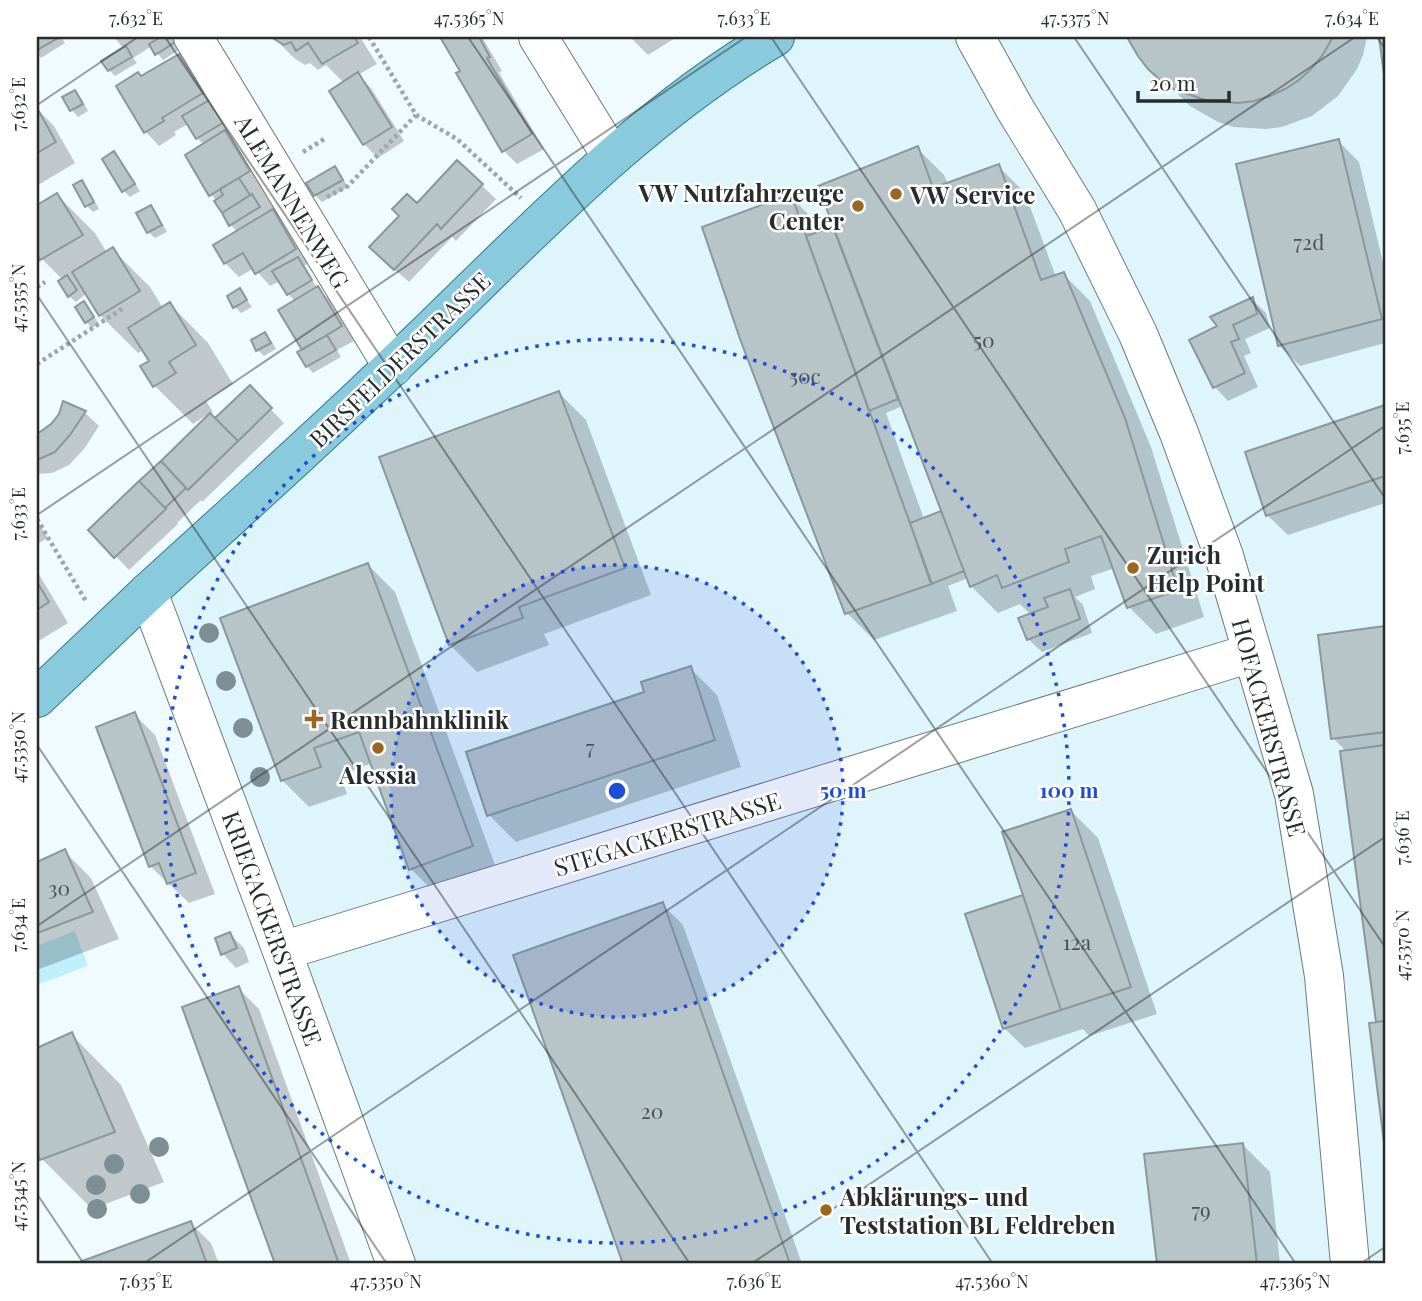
<svg xmlns="http://www.w3.org/2000/svg" width="1422" height="1301" viewBox="0 0 1422 1301" font-family="'Playfair Display',serif">
	<rect width="100%" height="100%" fill="#f0fbff"/>
	<path fill="#def5fc" d="M775,37H1385V1264H396L149,592Z"/>
	<path fill="#bfeefc" d="M75,931L88,966L37,985V946Z"/>
	<path fill="#0003" fill-rule="evenodd" d="M37,37H61L65,43L41,58L37,53Z
		M114,37H173L182,48L163,60L152,46L133,58L137,63L115,76L109,70L124,49Z
		M273,37H360L377,64L358,75L371,88L404,141L378,158L364,144L344,83L326,65L318,70L310,63L305,65L294,58Z
		M442,37H482L502,71L499,72L505,83L544,149L517,164L504,151L462,72Z
		M630,37H677L648,55Z
		M1129,37H1367L1363,55L1357,69L1338,96L1312,116L1282,127L1266,129L1234,127L1218,122L1190,106L1150,67Z
		M179,56L192,69L231,128L224,132L263,171L287,210L277,215L286,224L309,263L304,266L317,288L332,302L354,341L337,350L341,357L313,373L307,366L296,302L288,294L280,281L270,286L254,268L239,277L225,263L237,232L231,225L216,201H217L211,194L204,145L197,138L188,124L174,132L176,135L159,146L146,132L118,86L141,78Z
		M75,92L81,98L88,111L78,117L72,110L64,97Z
		M37,109L54,126L75,163L38,185L37,183Z
		M1338,141L1359,162L1385,271V343L1300,366L1280,346L1238,165Z
		M917,148L944,175L948,184L998,166L1025,193L1056,277L1063,274L1090,301L1151,447L1204,617L1156,634L1129,607L1115,568L1091,576L1095,589L1075,597L1083,605L1092,633L1042,652L1028,639L1031,615L1020,604L998,613L971,586L968,578L948,586L957,611L874,640L847,613L790,196L817,223L821,233L833,229L838,234ZM903,406L945,518L940,513L924,519L886,413Z
		M114,154L120,160L140,191L130,197L124,191Z
		M457,162L496,199L456,241L452,237L409,282L385,261L401,216L417,205Z
		M335,169L341,175L348,187L322,202L315,195Z
		M82,182L88,189L99,209L93,212L87,206Z
		M57,195L95,233L107,253L112,249L150,287L163,308L170,304L208,343L233,384L206,401L213,412L209,414L215,421L250,388L284,423L202,502L201,500L177,523L178,524L129,570L90,530L210,416L208,414L193,424L155,386L143,367L151,361L144,350L138,353L100,315L87,293L76,302L69,296L63,280L42,259L37,251V207Z
		M151,207L157,214L167,232L155,238L148,232Z
		M239,290L252,307L241,313L235,307Z
		M1252,299L1266,313L1270,328L1245,339L1251,353L1244,356L1258,387L1228,401L1215,387L1219,327Z
		M83,303L90,310L99,324L92,328L86,322Z
		M265,334L271,340L276,349L264,356L258,350Z
		M559,393L586,420L651,595L544,634L549,645L477,672L450,645Z
		M64,404L85,413L99,426L84,449L69,465L52,473L37,474V436L53,425L61,415Z
		M1385,407V503L1288,535L1267,515L1247,453Z
		M37,520L48,538L37,544Z
		M368,565L395,592L498,873L438,896L411,869L372,763L340,775L347,794L309,807L282,780Z
		M37,571L68,623L37,642Z
		M1385,627V1137L1371,1025L1378,1024L1342,753L1347,752L1333,738L1320,636Z
		M690,668L717,695L741,767L516,842L489,815Z
		M134,714L155,735L215,894L189,903L150,866Z
		M1071,811L1098,838L1157,1014L1089,1036L1083,1029L1025,1048L1004,1028L1025,896Z
		M64,851L91,878L119,939L37,970V864Z
		M662,904L683,925L802,1264H625L515,956Z
		M230,934L244,948L249,962L236,968L223,954Z
		M238,988L259,1009L351,1264H276L184,1008Z
		M71,1034L121,1085L164,1182L92,1209L42,1159L37,1146V1050Z
		M1242,1144L1270,1172L1280,1264H1159L1146,1156Z
		M190,1223L211,1243L219,1264H85V1262Z"/>
	<path fill="#b7c4c8" stroke="#8a979b" stroke-width="2" d="M37,37H60L37,50Z
		M161,37H174L177,41L155,55L149,44Z
		M271,37H354L358,43L322,64L308,43L296,51L291,42L284,45Z
		M440,37H479L490,57L487,58L492,67L532,134L502,152L456,73L460,71Z
		M1127,37H1333L1322,56L1311,69L1299,80L1285,89L1270,96L1254,101L1238,103L1205,100L1174,89L1160,80L1148,69L1138,56Z
		M1379,37H1385V82Z
		M126,46L132,57L108,71L101,61Z
		M179,54L203,93L162,118L164,121L144,133L116,86L138,72L141,76Z
		M358,72L392,127L363,145L329,91Z
		M75,90L83,104L70,111L62,97Z
		M213,98L226,121L196,139L182,116Z
		M37,108L56,142L37,153Z
		M225,130L250,171L209,196L185,155Z
		M1339,139L1382,319L1278,346L1236,164Z
		M918,146L933,188L999,164L1041,280L1064,272L1125,418L1178,590L1127,608L1101,536L1065,549L1069,562L1002,588L997,575L970,587L818,186Z
		M114,151L135,184L122,192L102,159Z
		M457,160L483,184L441,229L437,224L394,270L369,247L399,216L392,209L407,194L417,203Z
		M335,166L343,180L314,196L306,183Z
		M239,178L250,195L222,213L214,201L223,195L220,189Z
		M82,180L94,202L85,207L73,185Z
		M57,193L83,235L40,260L37,254V205Z
		M252,194L260,207L229,226L222,213Z
		M791,194L932,584L845,614L740,339L702,227Z
		M151,205L162,225L147,233L136,213Z
		M273,209L296,249L255,274L243,253L224,264L213,245Z
		M833,227L898,399L869,411L806,236Z
		M113,247L140,291L99,316L72,272Z
		M298,257L312,280L287,295L272,271Z
		M67,275L77,290L68,297L58,281Z
		M318,286L342,326L302,350L278,310Z
		M240,288L247,300L233,308L227,296Z
		M1253,297L1257,314L1233,325L1239,339L1231,342L1245,373L1213,388L1189,340L1217,326L1210,317Z
		M84,301L94,317L85,323L75,307Z
		M170,302L196,345L169,362L176,373L153,387L140,366L149,361L128,328Z
		M265,332L271,343L256,351L251,340Z
		M327,335L336,350L306,367L297,352Z
		M250,385L272,408L238,441L215,418Z
		M559,391L625,568L519,607L523,618L449,645L379,457Z
		M63,401L86,411L70,435L55,452L37,460V434L51,424L59,414Z
		M1385,405V479V476L1266,516L1245,452Z
		M210,413L238,441L188,490L161,461Z
		M161,461L186,488L165,508L139,481Z
		M139,481L166,509L114,558L88,530Z
		M941,511L964,571L931,584L910,523Z
		M368,563L473,846L409,870L359,732L314,748L321,767L281,781L220,618Z
		M37,582L49,602L37,610Z
		M1070,589L1080,619L1027,640L1018,618L1048,607L1044,598Z
		M1385,626V732L1331,739L1318,635Z
		M691,666L715,740L487,816L466,752L644,692L641,682Z
		M135,712L196,873L167,884L159,863L149,867L96,727Z
		M1385,745V1021L1376,1022L1340,751Z
		M1071,809L1131,987L1061,1010L1002,832Z
		M65,849L93,912L37,933V862Z
		M1023,895L1061,1010L1003,1029L965,914Z
		M663,902L790,1264H623L513,955Z
		M230,932L237,948L221,955L215,938Z
		M239,986L339,1264H275L182,1007Z
		M1385,1021V1151L1369,1023Z
		M72,1032L115,1132L40,1160L37,1151V1048Z
		M1243,1143L1257,1264H1157L1144,1154Z
		M191,1221L207,1264H83L82,1261Z"/>
	<g fill="none" stroke-linecap="round" stroke-linejoin="round">
		<defs>
			<path id="minor" d="M193,37L393,367
				M538,37L612,157
				M975,37L1015,109L1077,210L1138,334L1179,433L1224,556L1294,794L1324,976L1350,1264
				M148,592L282,951L396,1264
				M282,951L1251,653"/>
			<path id="major" d="M37,698C73,664 108,630 144,596C227,520 311,445 392,367C515,251 629,123 775,37"/>
		</defs>
		<use href="#minor" stroke="#6e7a7e" stroke-width="40"/>
		<use href="#major" stroke="#337c8f" stroke-width="40"/>
		<path stroke="#9da6a9" stroke-width="4.5" stroke-dasharray="3.5 3.5" stroke-linecap="butt" d="M369,37L416,115L457,139L521,198
			M303,152L326,138
			M327,197L348,186L416,115
			M37,287L45,282
			M37,364L125,307
			M37,519L87,603"/>
		<use href="#minor" stroke="#fff" stroke-width="38"/>
		<use href="#major" stroke="#89cadc" stroke-width="38"/>
	</g>
	<g fill="#7d8e94">
		<circle cx="209" cy="633" r="10"/>
		<circle cx="226" cy="681" r="10"/>
		<circle cx="243" cy="728" r="10"/>
		<circle cx="260" cy="777" r="10"/>
		<circle cx="159" cy="1147" r="10"/>
		<circle cx="114" cy="1164" r="10"/>
		<circle cx="96" cy="1185" r="10"/>
		<circle cx="140" cy="1194" r="10"/>
		<circle cx="97" cy="1209" r="10"/>
	</g>
	<path fill="none" stroke="#272c2d" stroke-width="2" stroke-opacity="0.45" d="M165,37L993,1264M468,37L1296,1264M771,37L1385,947M1074,37L1385,498M1377,37L1385,49M37,105L138,37M37,295L690,1264M37,515L746,37M37,745L387,1264M37,926L1355,37M37,1194L84,1264M143,1264L1385,426M751,1264L1385,837M1360,1264L1385,1247"/>
	<circle cx="617" cy="791" r="226" fill="#1d4ed8" fill-opacity=".12"/>
	<g fill="none" stroke="#1d4ed8" stroke-width="3.5" stroke-dasharray="3.5 7">
		<circle cx="617" cy="791" r="226"/>
		<circle cx="617" cy="791" r="452"/>
	</g>
	<g fill="#9c6620" stroke="#fff" stroke-width="2.5">
		<circle cx="896" cy="194" r="7"/>
		<circle cx="858" cy="206" r="7"/>
		<circle cx="1133" cy="568" r="7"/>
		<path d="M310.5 708.5h7v7h7v7h-7v7h-7v-7h-7v-7h7z"/>
		<circle cx="378" cy="748" r="7"/>
		<circle cx="826" cy="1210" r="7"/>
	</g>
	<g text-anchor="middle" dominant-baseline="central" stroke-width="5" stroke-linejoin="round" paint-order="stroke">
		<g font-size="21" fill="#4b5254">
			<text x="1309" y="241">72d</text>
			<text x="984" y="339">50</text>
			<text x="805" y="375">50c</text>
			<text x="590" y="746">7</text>
			<text x="59" y="887">30</text>
			<text x="1077" y="941">12a</text>
			<text x="652" y="1110">20</text>
			<text x="1201" y="1209">79</text>
		</g>
		<g font-size="24" font-weight="bold" fill="#272c2d" stroke="#fff" text-anchor="start">
			<text x="844" y="192" text-anchor="end">VW Nutzfahrzeuge<tspan x="844" dy="28">Center</tspan></text>
			<text x="910" y="194">VW Service</text>
			<text x="1147" y="554">Zurich<tspan x="1147" dy="28">Help Point</tspan></text>
			<text x="330" y="719">Rennbahnklinik</text>
			<text x="378" y="774" text-anchor="middle">Alessia</text>
			<text x="840" y="1196">Abklärungs- und<tspan x="840" dy="28">Teststation BL Feldreben</tspan></text>
		</g>
		<g font-size="24" fill="#272c2d" stroke="#fff">
			<text transform="translate(293 201) rotate(59)">ALEMANNENWEG</text>
			<text transform="translate(399 359) rotate(-44)">BIRSFELDERSTRASSE</text>
			<text transform="translate(1270 727) rotate(75)">HOFACKERSTRASSE</text>
			<text transform="translate(667 833) rotate(-17)">STEGACKERSTRASSE</text>
			<text transform="translate(273 928) rotate(70)">KRIEGACKERSTRASSE</text>
		</g>
	</g>
	<circle cx="617" cy="791" r="10" fill="#1d4ed8" stroke="#fff" stroke-width="3.5"/>
	<g font-size="21" text-anchor="middle" font-weight="bold" fill="#1d4ed8" stroke="#fff" stroke-width="5" stroke-linejoin="round" paint-order="stroke">
		<text x="843" y="798">50 m</text>
		<text x="1069" y="798">100 m</text>
	</g>
	<rect width="1422" height="1301" fill="none" stroke="#ffffff" stroke-width="77"/>
	<path d="M1138 91v10h91v-10" fill="none" stroke="#272c2d" stroke-width="3.5"/>
	<text x="1149" y="91" font-size="21" fill="#272c2d" stroke="#ffffff" stroke-width="5" paint-order="stroke">20 m</text>
	<rect x="38" y="38" width="1346" height="1224" fill="none" stroke="#272c2d" stroke-width="2.5"/>
	<g font-size="18" text-anchor="middle" fill="#272c2d">
		<text x="136" y="25">7.632°E</text>
		<text x="469" y="25">47.5365°N</text>
		<text x="744" y="25">7.633°E</text>
		<text x="1075" y="25">47.5375°N</text>
		<text x="1352" y="25">7.634°E</text>
		<text transform="translate(19 104) rotate(-90)" y="6">7.632°E</text>
		<text transform="translate(19 298) rotate(-90)" y="6">47.5355°N</text>
		<text transform="translate(1403 428) rotate(-90)" y="6">7.635°E</text>
		<text transform="translate(19 514) rotate(-90)" y="6">7.633°E</text>
		<text transform="translate(19 747) rotate(-90)" y="6">47.5350°N</text>
		<text transform="translate(1403 838) rotate(-90)" y="6">7.636°E</text>
		<text transform="translate(19 925) rotate(-90)" y="6">7.634°E</text>
		<text transform="translate(1403 945) rotate(-90)" y="6">47.5370°N</text>
		<text transform="translate(19 1196) rotate(-90)" y="6">47.5345°N</text>
		<text x="146" y="1288">7.635°E</text>
		<text x="386" y="1288">47.5350°N</text>
		<text x="754" y="1288">7.636°E</text>
		<text x="992" y="1288">47.5360°N</text>
		<text x="1295" y="1288">47.5365°N</text>
	</g>
</svg>
